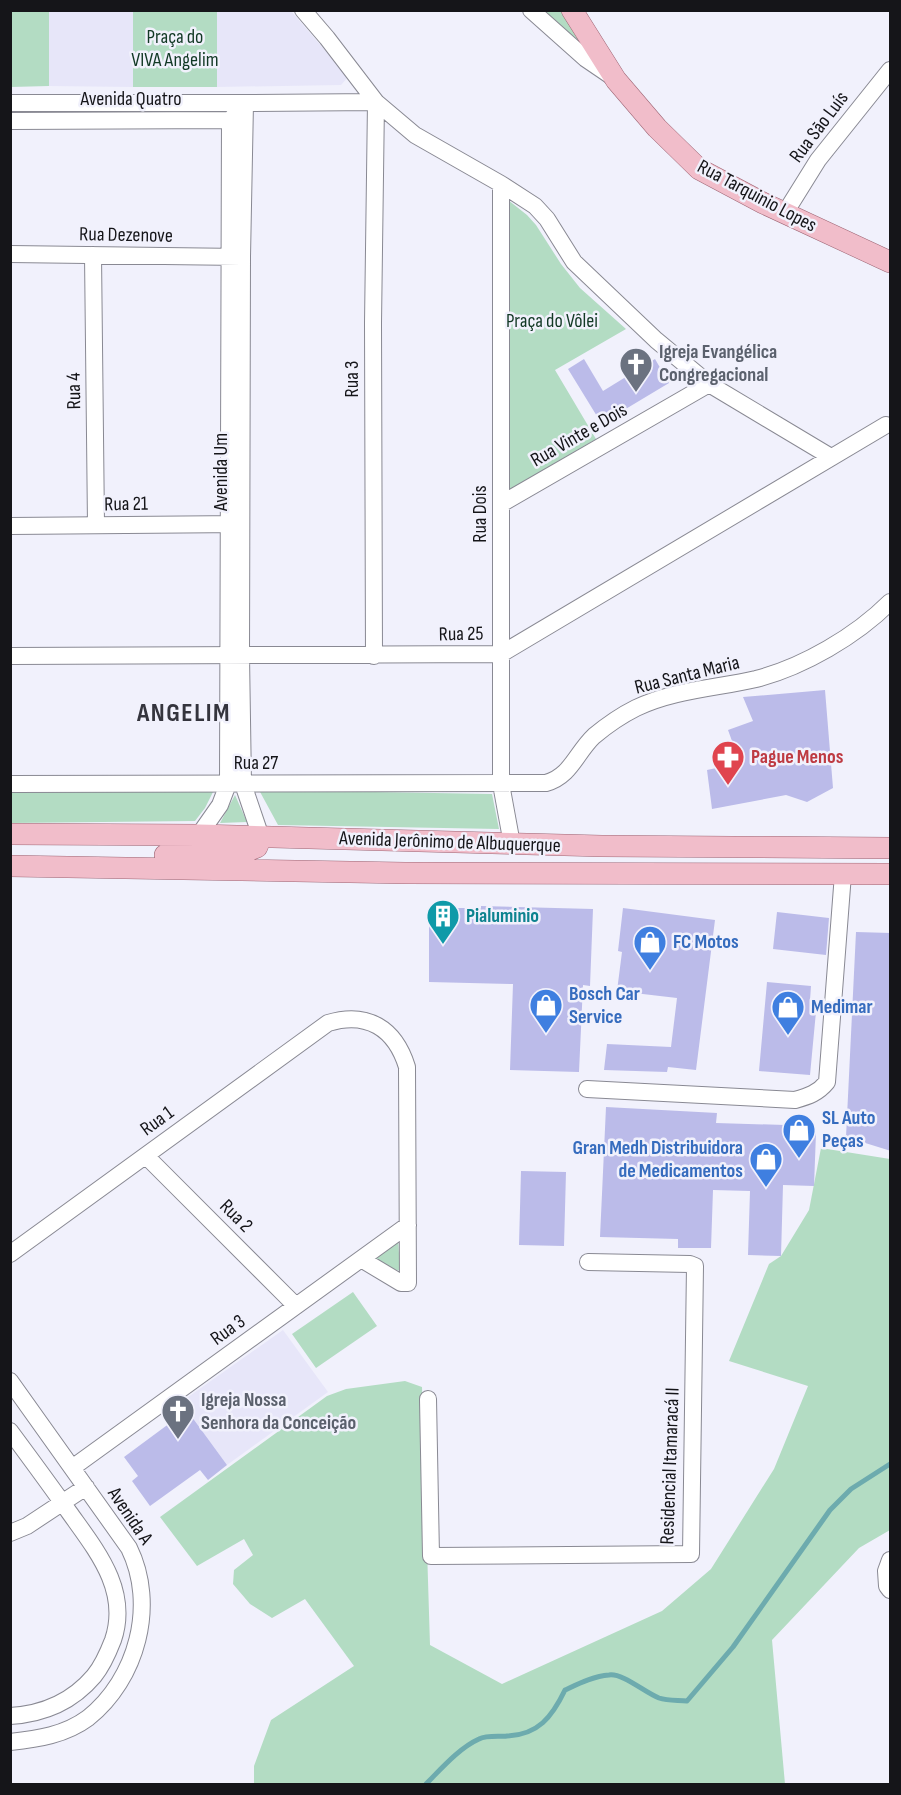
<svg xmlns="http://www.w3.org/2000/svg" width="901" height="1795" viewBox="0 0 901 1795" font-family="'Sofia Sans Condensed',sans-serif">
	<rect width="100%" height="100%" fill="#f1f1fc"/>
	<path fill="#e7e6f9" d="M49,11H133V87L49,86Z
		M217,11H291L348,77L341,85L217,87Z
		M283,1330L328,1392L227,1465L181,1402Z"/>
	<path fill="#b3dcc3" d="M10,11H49V86L11,87Z
		M133,11H217V87H133Z
		M544,11H563L589,53Z
		M508,200L527,215L536,225L561,264L580,288L626,329L555,370L596,439L509,490Z
		M214,790L205,808L195,821L11,823L10,793Z
		M259,790L492,794L499,829L278,825Z
		M235,795L247,822L220,823Z
		M821,1148L890,1159V1530L859,1548L772,1640L785,1784H254V1766L271,1720L354,1666L305,1599L272,1618L250,1604L233,1584L234,1570L253,1555L244,1539L197,1566L160,1517L327,1396L346,1389L405,1381L422,1387L430,1645L502,1684L662,1611L711,1569L774,1469L808,1386L729,1361L769,1264L781,1256L809,1210Z
		M398,1237L400,1271L366,1260Z
		M353,1292L377,1326L316,1368L292,1334Z"/>
	<g fill="none" stroke-linecap="round" stroke-linejoin="round">
		<path stroke="#6dabae" stroke-width="5" d="M426,1784C441,1769 459,1748 479,1739C487,1735 499,1737 507,1736C538,1735 552,1717 565,1690C578,1684 594,1676 609,1675C623,1673 644,1692 659,1698C668,1701 678,1700 687,1701L733,1647L830,1510L851,1489L890,1464"/>
	</g>
	<path fill="#bbbbe9" d="M584,359L603,391L655,359L669,383L624,410L625,413L603,426L568,369Z
		M825,690L833,788L807,802L786,795L712,809L707,770L740,763L728,730L753,721L743,697Z
		M481,906L593,909L590,986L583,985L579,1072L510,1070L513,984L429,982V908H481Z
		M623,908L715,920L696,1070L668,1067L667,1072L604,1070L607,1044L671,1047L677,998L617,991L622,952L618,951Z
		M777,912L829,918L826,955L773,949Z
		M856,932L891,933V1151L846,1137Z
		M767,982L811,986L810,1000L817,1001L810,1075L759,1071Z
		M606,1107L717,1113L716,1123L785,1125V1132L816,1133L814,1186L783,1185L781,1256L748,1255L750,1191L713,1190L711,1248H678V1239L600,1237Z
		M521,1171L566,1172L564,1246L519,1245Z
		M181,1402L227,1465L208,1480L200,1470L150,1506L132,1481L138,1476L124,1457L170,1423L164,1414Z"/>
	<g fill="none" stroke-linecap="round" stroke-linejoin="round">
		<defs>
			<path id="minor" d="M303,10L327,38L376,102L415,135L501,184L535,206L547,219L574,262L656,340L709,384L831,457
				M531,10L586,59L611,76
				M10,103H245L242,257L241,656L243,784L261,837
				M10,121L230,120L245,103L376,102L373,323L374,656
				M501,184V784L512,844
				M785,213L818,160L890,70
				M10,254L241,257
				M93,255L96,525
				M501,504L709,384
				M10,526L241,524
				M10,656L501,654L886,425
				M10,784L546,783C571,776 576,753 594,736C606,726 622,715 636,708C673,690 717,688 756,679C803,667 856,636 890,602
				M199,835L220,805L228,784L230,120
				M587,1089L795,1100C809,1096 818,1093 827,1082L843,874
				M146,1156L296,1306
				M10,1254L328,1023C367,1011 395,1028 407,1067L408,1283H401L361,1259
				M10,1381L129,1548C157,1605 137,1679 88,1718C65,1735 38,1739 10,1742
				M428,1399L431,1556L691,1554L695,1266L690,1264L588,1262
				M10,1431C30,1458 50,1485 69,1512C96,1550 130,1590 113,1640C108,1653 103,1665 94,1676C72,1702 44,1714 10,1716
				M72,1468L408,1225
				M10,1533L27,1526L86,1487
				M890,1560L886,1571L887,1586L890,1590"/>
			<path id="major" d="M572,10L616,80L657,128L699,169L763,203L890,262
				M10,834L199,835L602,846L890,848
				M165,855L240,854L257,847L261,837
				M10,866L405,873L890,874"/>
		</defs>
		<use href="#minor" stroke="#898993" stroke-width="18"/>
		<use href="#major" stroke="#9e6675" stroke-width="22"/>
		<use href="#minor" stroke="#fff" stroke-width="16"/>
		<use href="#major" stroke="#f1bdca" stroke-width="21"/>
	</g>
	<defs>
		<symbol id="church-pin" viewBox="-11 -11 22 30"><path d="M0 17L-7.5 6A9.5 9.5 0 1 1 7.5 6Z" fill="#6b7280" stroke="#f1f1fc"/><path d="M-1.2-6h2.4v3.5h3.3v2.4h-3.3V6h-2.4V-.1h-3.3v-2.4h3.3Z" fill="#fff"/></symbol>
		<symbol id="pharmacy-pin" viewBox="-11 -11 22 30"><path d="M0 17L-7.5 6A9.5 9.5 0 1 1 7.5 6Z" fill="#e0444e" stroke="#f1f1fc"/><path d="M-2-6h4v4h4v4h-4v4h-4v-4h-4v-4h4Z" fill="#fff"/></symbol>
		<symbol id="building-pin" viewBox="-11 -11 22 30"><path d="M0 17L-7.5 6A9.5 9.5 0 1 1 7.5 6Z" fill="#0f9aa8" stroke="#f1f1fc"/><path d="M-4-6H4V6H1V3H-1V6H-4ZM-2.5-4.3h1.7v1.8h-1.7ZM.8-4.3h1.7v1.8H.8ZM-2.5-1h1.7V.8h-1.7ZM.8-1h1.7V.8H.8Z" fill="#fff"/></symbol>
		<symbol id="shop-pin" viewBox="-11 -11 22 30"><path d="M0 17L-7.5 6A9.5 9.5 0 1 1 7.5 6Z" fill="#3f7fe0" stroke="#f1f1fc"/><path d="M-5-2.5h2.3a2.7 3.5 0 0 1 5.4 0H5L5.5 6h-11ZM-1.5-2.5h3a1.5 2.3 0 0 0-3 0Z" fill="#fff"/></symbol>
	</defs>
	<g fill-rule="evenodd">
		<use href="#church-pin" x="617" y="345" width="38" height="52"/>
		<use href="#pharmacy-pin" x="709" y="738" width="38" height="52"/>
		<use href="#building-pin" x="424" y="897" width="38" height="52"/>
		<use href="#shop-pin" x="631" y="923" width="38" height="52"/>
		<use href="#shop-pin" x="527" y="986" width="38" height="52"/>
		<use href="#shop-pin" x="769" y="988" width="38" height="52"/>
		<use href="#shop-pin" x="780" y="1111" width="38" height="52"/>
		<use href="#shop-pin" x="747" y="1140" width="38" height="52"/>
		<use href="#church-pin" x="159" y="1392" width="38" height="52"/>
	</g>
	<g text-anchor="middle" dominant-baseline="central" stroke-width="5" stroke-linejoin="round" paint-order="stroke">
		<g font-size="20" fill="#123925" stroke="#f1f1fc">
			<text x="175" y="37">Praça do<tspan x="175" dy="23">VIVA Angelim</tspan></text>
			<text x="552" y="321">Praça do Vôlei</text>
		</g>
		<g font-size="20" fill="#151519" stroke="#f1f1fc">
			<text x="131" y="99">Avenida Quatro</text>
			<text transform="translate(819 127) rotate(-53)">Rua São Luís</text>
			<text transform="translate(757 196) rotate(28)">Rua Tarquinio Lopes</text>
			<text transform="translate(126 235) rotate(1)">Rua Dezenove</text>
			<text transform="translate(352 379) rotate(-90)">Rua 3</text>
			<text transform="translate(74 391) rotate(-91)">Rua 4</text>
			<text transform="translate(579 435) rotate(-30)">Rua Vinte e Dois</text>
			<text transform="translate(221 472) rotate(-90)">Avenida Um</text>
			<text transform="translate(126 504) rotate(-1)">Rua 21</text>
			<text transform="translate(480 514) rotate(-90)">Rua Dois</text>
			<text transform="translate(461 634) rotate(-1)">Rua 25</text>
			<text transform="translate(687 675) rotate(-14)">Rua Santa Maria</text>
			<text x="256" y="763">Rua 27</text>
			<text transform="translate(450 842) rotate(2)">Avenida Jerônimo de Albuquerque</text>
			<text transform="translate(157 1121) rotate(-36)">Rua 1</text>
			<text transform="translate(236 1216) rotate(45)">Rua 2</text>
			<text transform="translate(228 1330) rotate(-36)">Rua 3</text>
			<text transform="translate(670 1466) rotate(-88)">Residencial Itamaracá II</text>
			<text transform="translate(130 1516) rotate(56)">Avenida A</text>
		</g>
		<g font-size="20" font-weight="bold" fill="#5b616d" stroke="#f1f1fc" text-anchor="start">
			<text x="659" y="352">Igreja Evangélica<tspan x="659" dy="23">Congregacional</tspan></text>
			<text x="201" y="1400">Igreja Nossa<tspan x="201" dy="23">Senhora da Conceição</tspan></text>
		</g>
		<g font-size="20" font-weight="bold" fill="#be3a42" stroke="#f1f1fc" text-anchor="start">
			<text x="751" y="757">Pague Menos</text>
		</g>
		<g font-size="20" font-weight="bold" fill="#0d838f" stroke="#f1f1fc" text-anchor="start">
			<text x="466" y="916">Pialuminio</text>
		</g>
		<g font-size="20" font-weight="bold" fill="#366cbe" stroke="#f1f1fc" text-anchor="start">
			<text x="673" y="942">FC Motos</text>
			<text x="569" y="994">Bosch Car<tspan x="569" dy="23">Service</tspan></text>
			<text x="811" y="1007">Medimar</text>
			<text x="822" y="1118">SL Auto<tspan x="822" dy="23">Peças</tspan></text>
			<text x="743" y="1148" text-anchor="end">Gran Medh Distribuidora<tspan x="743" dy="23">de Medicamentos</tspan></text>
		</g>
		<g font-size="26" font-weight="bold" letter-spacing="1.5" fill="#34343d" stroke="#f1f1fc">
			<text x="184" y="713">ANGELIM</text>
		</g>
	</g>
	<rect width="901" height="1795" fill="none" stroke="#151519" stroke-width="24"/>
</svg>
